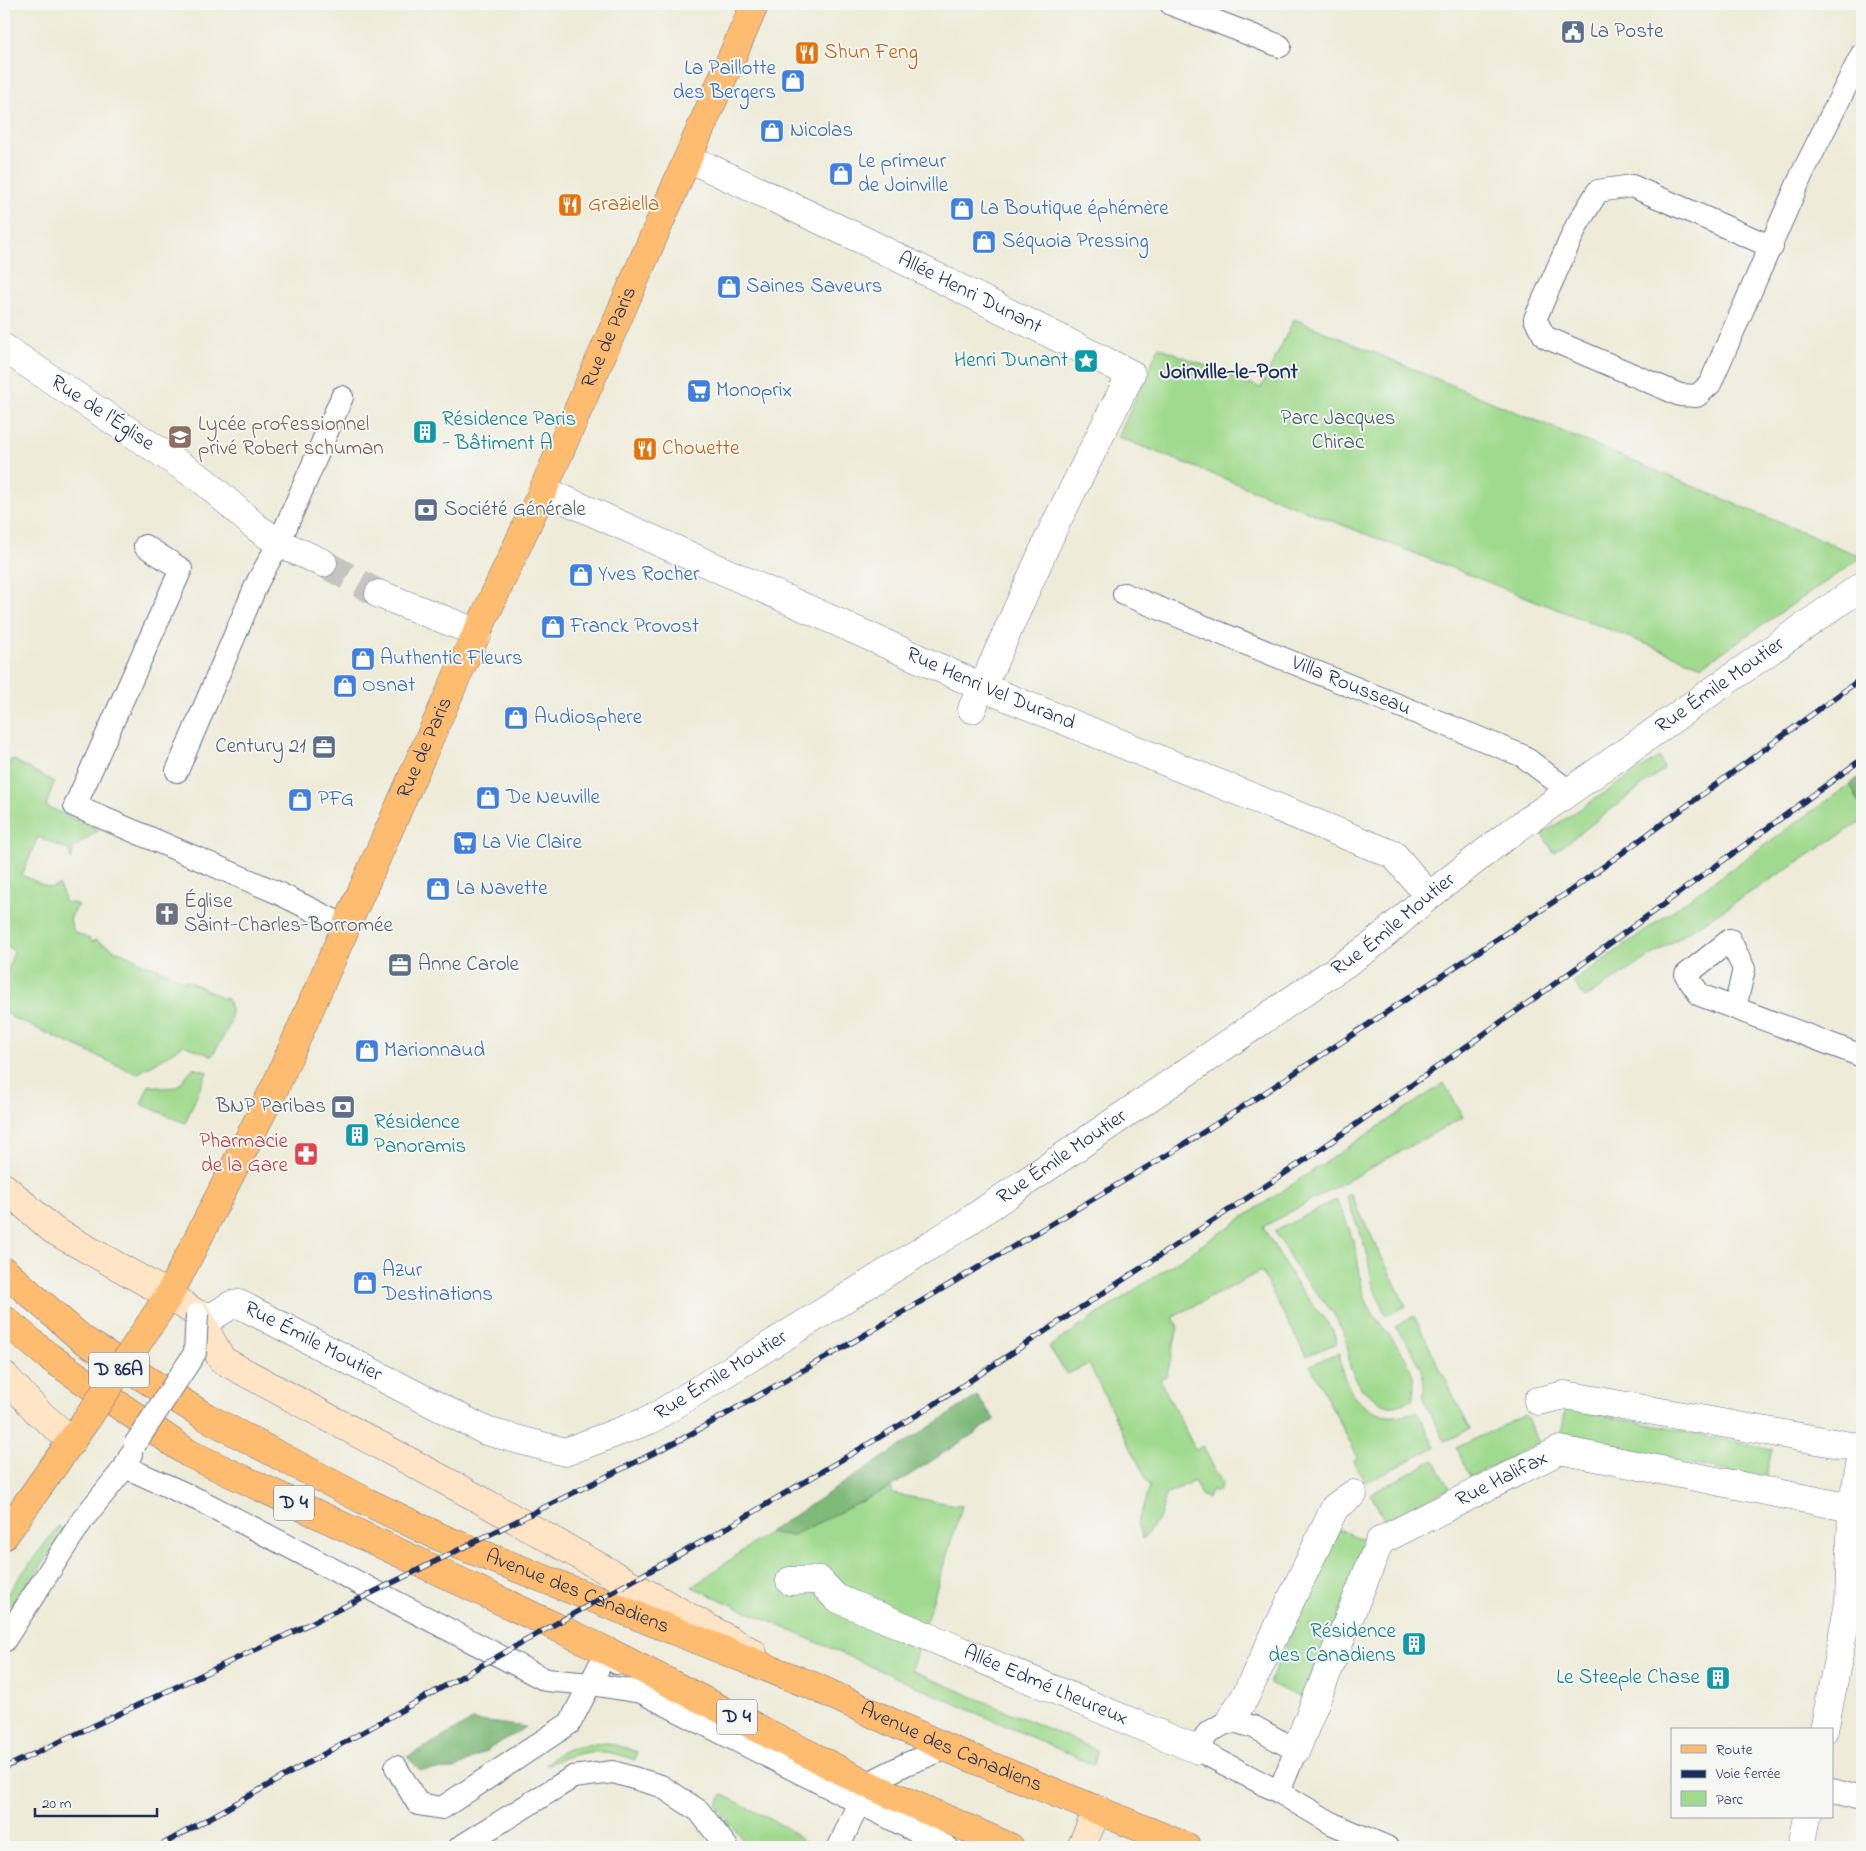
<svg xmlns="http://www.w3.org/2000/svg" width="1866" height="1851" viewBox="0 0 1866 1851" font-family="'Indie Flower',sans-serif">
	<rect width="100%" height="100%" fill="#f6f6f2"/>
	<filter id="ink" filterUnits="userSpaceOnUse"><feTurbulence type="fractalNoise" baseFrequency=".02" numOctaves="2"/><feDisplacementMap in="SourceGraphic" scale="10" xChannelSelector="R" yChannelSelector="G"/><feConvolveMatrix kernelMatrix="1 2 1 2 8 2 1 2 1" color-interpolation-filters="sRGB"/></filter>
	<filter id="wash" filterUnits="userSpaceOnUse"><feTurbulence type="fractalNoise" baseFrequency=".0096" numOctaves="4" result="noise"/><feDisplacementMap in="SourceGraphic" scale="20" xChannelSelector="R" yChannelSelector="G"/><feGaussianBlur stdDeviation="1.12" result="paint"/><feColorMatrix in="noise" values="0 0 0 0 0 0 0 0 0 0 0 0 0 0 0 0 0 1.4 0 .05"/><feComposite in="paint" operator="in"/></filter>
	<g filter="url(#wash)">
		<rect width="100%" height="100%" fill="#eeebd8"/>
		<path fill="#a0da8e" stroke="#5e8476" d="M1294,319L1862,557L1702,666L1118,437L1159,347L1261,388Z
			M1659,757L1664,769L1554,853L1542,834Z
			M12,759L54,782L46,806L99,830L73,849L71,860L69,850L38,837L22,875L50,888L59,885L64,897L63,900L67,903L70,902L79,905L75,908L70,920L74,932L90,939L93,942L95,940L114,949V951H118L137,959V961L159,969V971H164L185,982V980L205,989V991H210L224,999L225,997C241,1015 222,1038 212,1056L184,1045L137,1074L11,1017L4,1008V983L14,951L4,945V771Z
			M1850,784L1862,808V821L1585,998L1573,982Z
			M193,1068L207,1072L185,1123L141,1104L149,1085L163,1088L177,1087Z
			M1444,1083L1463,1117L1263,1227L1298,1286L1333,1330L1337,1343L1306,1356L1261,1271L1173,1317L1178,1327L1167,1375L1160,1380L1195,1449L1203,1446L1222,1484L1218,1492L1211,1490L1208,1499L1201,1495L1194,1481L1166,1495L1160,1517L1143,1539L1137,1524L1150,1487L1089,1364L1067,1374L1049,1347Z
			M1350,1193L1406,1306L1386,1316L1373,1286L1366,1249L1346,1196Z
			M1336,1200C1346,1219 1353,1236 1357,1257C1360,1273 1361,1288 1367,1302C1382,1336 1423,1359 1412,1400L1396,1406H1389L1379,1402L1361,1388L1350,1368L1346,1337L1332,1311L1299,1273L1275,1231Z
			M1414,1316L1470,1429L1445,1441L1423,1399C1429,1372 1411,1347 1395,1327Z
			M1340,1353C1340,1381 1356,1410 1387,1416C1397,1417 1408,1414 1417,1411L1435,1447L1365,1483L1353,1461L1358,1458L1310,1365Z
			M1566,1408L1772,1449L1765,1479L1560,1438Z
			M1525,1415L1539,1443L1470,1477L1456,1448Z
			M1434,1460L1449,1488L1385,1522L1371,1494Z
			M891,1487L893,1494L962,1506L911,1670L1097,1750L1094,1765L692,1587L769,1532L791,1536Z
			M58,1526L66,1531V1533L4,1614V1598Z
			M1339,1529L1371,1543L1301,1698L1269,1683Z
			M609,1743L637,1752L635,1760C600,1746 580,1751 546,1765C563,1745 584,1744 609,1743Z
			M722,1794L787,1828L810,1847H748L717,1806Z"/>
		<path fill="#80ba79" stroke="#4e746c" d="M1862,775V808L1850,784Z
			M977,1396L995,1420L891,1487L791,1536L769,1532Z
			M473,1720L526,1727L455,1769L420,1770L407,1757Z"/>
	</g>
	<g filter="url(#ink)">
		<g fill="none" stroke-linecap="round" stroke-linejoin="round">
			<path stroke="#c4c5c0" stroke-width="28" stroke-dasharray="28 14" stroke-linecap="butt" d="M323,563L379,594"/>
			<defs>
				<g id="lane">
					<path d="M1171,4L1280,46"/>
					<path d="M1772,247L1632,186L1598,191L1577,225L1535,319L1545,337L1680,395L1697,396L1710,384L1802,174L1862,54"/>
					<path d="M145,546L181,569L75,806L276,892L347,927"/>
					<path id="s1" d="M1124,594L1523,756L1570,792"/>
					<path d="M177,771L258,581L279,543L342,397"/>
					<path d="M1735,1008L1744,969L1730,940L1686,975L1700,995L1862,1056"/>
					<path d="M125,1467L201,1501L546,1680L591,1684L641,1692L947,1847"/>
					<path d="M4,1641L83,1519L125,1467L131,1454"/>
					<path d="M396,1767L418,1804L442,1808L570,1723L607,1651L617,1663"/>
					<path d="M1832,1790L1862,1798"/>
					<path d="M1279,1792L1296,1750L1254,1727L1230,1720L1208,1733L1198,1750L1279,1792L1333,1824L1387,1847"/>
					<path d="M460,1847L573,1777L613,1772L661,1786L699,1811L727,1847"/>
					<path d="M839,1847L867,1784L906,1764L947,1748"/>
				</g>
				<g id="street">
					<path id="s2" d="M703,165L867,242L1131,374L1054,527L990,670"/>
					<path id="s3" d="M4,348L204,481L256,527L279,543L323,563"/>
					<path id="s4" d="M543,490L982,687L1394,855L1429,896"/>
					<path d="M379,594L478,633"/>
					<path d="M972,709L975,702"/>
					<path id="s5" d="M197,1314L212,1317L231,1305L239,1304L486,1431L565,1452L650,1420L963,1225L1371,946L1429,896L1506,836L1862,586"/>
					<path d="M1538,1401L1565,1395L1862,1448"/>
					<path id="s6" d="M790,1581L819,1580L836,1598L1198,1750"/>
					<path d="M1230,1720L1245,1697L1335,1507L1353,1494"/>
					<path d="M1824,1730L1849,1603L1852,1508L1862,1454"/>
					<path id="s7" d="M1296,1750L1380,1541L1560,1450L1852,1508"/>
					<path d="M1801,1847L1807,1817"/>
				</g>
				<path id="secondary" d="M4,1187L53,1230L169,1295L197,1314L222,1360L479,1499L753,1653
					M4,1375L38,1412L72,1441
					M1081,1847L1098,1809"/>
				<g id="primary">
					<path id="s8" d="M4,1271L82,1339L206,1417L363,1500L444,1539L813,1686L947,1748L1187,1847"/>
					<path d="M4,1319L48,1356L188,1453L607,1651L867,1784L1010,1847"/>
					<path id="s9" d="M150,1324L169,1295L276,1085L457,676L543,490L755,4"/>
					<path d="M4,1536L89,1416"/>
				</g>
			</defs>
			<use href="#lane" stroke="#657189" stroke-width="24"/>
			<use href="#street" stroke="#657189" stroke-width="29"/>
			<use href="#secondary" stroke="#657189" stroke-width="29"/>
			<use href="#primary" stroke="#657189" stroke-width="29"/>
			<use href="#lane" stroke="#fff" stroke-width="22"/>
			<use href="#street" stroke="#fff" stroke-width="28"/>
			<use href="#secondary" stroke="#ffe4c6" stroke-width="28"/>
			<use href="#primary" stroke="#febc71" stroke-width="28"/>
			<defs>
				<path id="rail" d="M4,1768L295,1631L682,1439L851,1343L1174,1151L1281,1082L1570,891L1862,678
					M158,1847L730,1526L927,1409L1311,1156L1542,993L1862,759"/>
			</defs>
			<use href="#rail" stroke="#1b2f5e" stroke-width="5.5"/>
			<use href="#rail" stroke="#f6f6f2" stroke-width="4" stroke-dasharray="11" stroke-linecap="butt"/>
			<defs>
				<path id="lane-bridge" d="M135,1444L195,1353L197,1314"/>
				<path id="primary-bridge" d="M89,1416L150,1324"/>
			</defs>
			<use href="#lane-bridge" stroke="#657189" stroke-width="24" stroke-linecap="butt"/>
			<use href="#primary-bridge" stroke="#657189" stroke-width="29" stroke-linecap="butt"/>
			<use href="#lane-bridge" stroke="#fff" stroke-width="22"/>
			<use href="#primary-bridge" stroke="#febc71" stroke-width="28"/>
		</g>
	</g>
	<defs>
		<symbol id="civic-square" viewBox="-11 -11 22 22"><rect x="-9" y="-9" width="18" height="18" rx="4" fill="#5c6f8a" stroke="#f6f6f2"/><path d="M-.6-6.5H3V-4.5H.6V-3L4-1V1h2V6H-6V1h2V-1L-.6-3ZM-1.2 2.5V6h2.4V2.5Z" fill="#fff"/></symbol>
		<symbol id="restaurant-square" viewBox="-11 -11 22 22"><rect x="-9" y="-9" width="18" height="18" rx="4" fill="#e8710a" stroke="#f6f6f2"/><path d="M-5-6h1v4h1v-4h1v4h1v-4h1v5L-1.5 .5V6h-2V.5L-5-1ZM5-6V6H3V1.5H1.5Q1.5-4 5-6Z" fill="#fff"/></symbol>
		<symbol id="shop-square" viewBox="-11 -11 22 22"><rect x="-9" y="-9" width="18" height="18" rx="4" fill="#3f7fe0" stroke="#f6f6f2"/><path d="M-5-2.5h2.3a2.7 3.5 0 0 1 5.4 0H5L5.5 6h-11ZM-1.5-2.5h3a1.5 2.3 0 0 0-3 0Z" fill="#fff"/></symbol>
		<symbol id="sight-square" viewBox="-11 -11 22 22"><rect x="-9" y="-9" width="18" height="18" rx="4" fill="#0f9aa8" stroke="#f6f6f2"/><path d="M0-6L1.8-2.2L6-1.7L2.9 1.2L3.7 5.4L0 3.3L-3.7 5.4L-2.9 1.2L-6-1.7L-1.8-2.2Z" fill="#fff"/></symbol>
		<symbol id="supermarket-square" viewBox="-11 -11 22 22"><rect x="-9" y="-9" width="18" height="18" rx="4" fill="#3f7fe0" stroke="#f6f6f2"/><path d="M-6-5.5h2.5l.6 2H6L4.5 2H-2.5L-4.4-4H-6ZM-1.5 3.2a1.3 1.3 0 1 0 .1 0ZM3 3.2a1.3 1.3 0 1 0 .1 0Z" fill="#fff"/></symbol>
		<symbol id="building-square" viewBox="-11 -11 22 22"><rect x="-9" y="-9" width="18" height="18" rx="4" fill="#0f9aa8" stroke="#f6f6f2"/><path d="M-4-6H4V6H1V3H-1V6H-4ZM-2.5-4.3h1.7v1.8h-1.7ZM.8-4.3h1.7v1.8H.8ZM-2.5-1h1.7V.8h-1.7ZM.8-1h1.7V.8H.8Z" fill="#fff"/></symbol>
		<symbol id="school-square" viewBox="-11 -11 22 22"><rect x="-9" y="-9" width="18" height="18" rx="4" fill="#8d6e63" stroke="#f6f6f2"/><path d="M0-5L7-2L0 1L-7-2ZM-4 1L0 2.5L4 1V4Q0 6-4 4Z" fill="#fff"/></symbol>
		<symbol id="bank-square" viewBox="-11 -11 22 22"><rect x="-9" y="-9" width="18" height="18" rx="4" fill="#5c6f8a" stroke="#f6f6f2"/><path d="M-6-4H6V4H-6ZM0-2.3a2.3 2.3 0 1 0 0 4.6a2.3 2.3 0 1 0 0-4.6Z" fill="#fff"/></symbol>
		<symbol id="office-square" viewBox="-11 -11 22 22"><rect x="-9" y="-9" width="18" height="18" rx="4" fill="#5c6f8a" stroke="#f6f6f2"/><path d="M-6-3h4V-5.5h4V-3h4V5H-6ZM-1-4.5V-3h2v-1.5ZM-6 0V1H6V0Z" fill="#fff"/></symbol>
		<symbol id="church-square" viewBox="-11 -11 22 22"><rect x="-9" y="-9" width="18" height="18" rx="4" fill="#6b7280" stroke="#f6f6f2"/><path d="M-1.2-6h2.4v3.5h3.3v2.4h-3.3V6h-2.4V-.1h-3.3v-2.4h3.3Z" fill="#fff"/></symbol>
		<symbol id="pharmacy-square" viewBox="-11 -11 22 22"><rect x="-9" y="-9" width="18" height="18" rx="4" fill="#e0444e" stroke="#f6f6f2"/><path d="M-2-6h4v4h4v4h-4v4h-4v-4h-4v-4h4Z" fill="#fff"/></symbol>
	</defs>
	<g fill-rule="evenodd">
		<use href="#civic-square" x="1559" y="18" width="28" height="28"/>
		<use href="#restaurant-square" x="793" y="39" width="28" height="28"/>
		<use href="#shop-square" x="779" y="67" width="28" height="28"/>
		<use href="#shop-square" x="758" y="117" width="28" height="28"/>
		<use href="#shop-square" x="827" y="160" width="28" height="28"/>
		<use href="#restaurant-square" x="556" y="191" width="28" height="28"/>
		<use href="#shop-square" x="948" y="195" width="28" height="28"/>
		<use href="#shop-square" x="970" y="228" width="28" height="28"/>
		<use href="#shop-square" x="715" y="273" width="28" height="28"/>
		<use href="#sight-square" x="1072" y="347" width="28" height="28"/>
		<use href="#supermarket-square" x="685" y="377" width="28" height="28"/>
		<use href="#building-square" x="411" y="418" width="28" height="28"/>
		<use href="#school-square" x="166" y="423" width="28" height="28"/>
		<use href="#restaurant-square" x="631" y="435" width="28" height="28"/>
		<use href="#bank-square" x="412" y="496" width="28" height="28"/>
		<use href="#shop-square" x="567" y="561" width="28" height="28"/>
		<use href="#shop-square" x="539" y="613" width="28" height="28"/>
		<use href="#shop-square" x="349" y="645" width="28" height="28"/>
		<use href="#shop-square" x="331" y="672" width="28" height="28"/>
		<use href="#shop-square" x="502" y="704" width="28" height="28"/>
		<use href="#office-square" x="310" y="733" width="28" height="28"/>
		<use href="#shop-square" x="474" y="784" width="28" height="28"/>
		<use href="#shop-square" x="286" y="786" width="28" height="28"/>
		<use href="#supermarket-square" x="451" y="829" width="28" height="28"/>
		<use href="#shop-square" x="424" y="875" width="28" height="28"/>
		<use href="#church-square" x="153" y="900" width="28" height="28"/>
		<use href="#office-square" x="386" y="951" width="28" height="28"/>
		<use href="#shop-square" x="353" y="1037" width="28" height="28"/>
		<use href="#bank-square" x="329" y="1093" width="28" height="28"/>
		<use href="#building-square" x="343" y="1121" width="28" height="28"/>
		<use href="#pharmacy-square" x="292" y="1140" width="28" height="28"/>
		<use href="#shop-square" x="351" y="1269" width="28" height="28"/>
		<use href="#building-square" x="1400" y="1630" width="28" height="28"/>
		<use href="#building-square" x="1704" y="1664" width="28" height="28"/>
	</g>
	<g text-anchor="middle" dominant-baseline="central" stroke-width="4" stroke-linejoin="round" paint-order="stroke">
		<g fill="#f6f6f2" stroke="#5d6b8a" stroke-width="1">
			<rect x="89" y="1352.5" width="60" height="35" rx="4"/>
			<rect x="274" y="1485.5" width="40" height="35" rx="4"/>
			<rect x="717" y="1699.5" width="40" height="35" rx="4"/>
		</g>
		<g font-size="20" font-weight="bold" fill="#1b2f5e">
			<text x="119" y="1370">D 86A</text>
			<text x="294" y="1503">D 4</text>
			<text x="737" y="1717">D 4</text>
		</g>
		<g font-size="21" fill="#4e5e75" stroke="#f6f6f2" text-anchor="start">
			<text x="1590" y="32">La Poste</text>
			<text x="444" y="510">Société Générale</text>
			<text x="306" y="747" text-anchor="end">Century 21</text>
			<text x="418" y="965">Anne Carole</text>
			<text x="326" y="1107" text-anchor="end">BNP Paribas</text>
		</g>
		<g font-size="21" fill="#c56008" stroke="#f6f6f2" text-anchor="start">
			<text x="824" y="53">Shun Feng</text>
			<text x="588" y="205">Graziella</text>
			<text x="662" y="449">Chouette</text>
		</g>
		<g font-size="21" fill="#366cbe" stroke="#f6f6f2" text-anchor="start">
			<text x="776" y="69" text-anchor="end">La Paillotte<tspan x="776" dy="24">des Bergers</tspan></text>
			<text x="790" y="131">Nicolas</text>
			<text x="858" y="162">Le primeur<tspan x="858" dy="24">de Joinville</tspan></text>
			<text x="980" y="209">La Boutique éphémère</text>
			<text x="1002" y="242">Séquoia Pressing</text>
			<text x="746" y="287">Saines Saveurs</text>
			<text x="716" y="391">Monoprix</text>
			<text x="598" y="575">Yves Rocher</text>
			<text x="570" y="627">Franck Provost</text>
			<text x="380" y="659">Authentic Fleurs</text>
			<text x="362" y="686">Osnat</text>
			<text x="534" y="718">Audiosphere</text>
			<text x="506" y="798">De Neuville</text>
			<text x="318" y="800">PFG</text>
			<text x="482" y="843">La Vie Claire</text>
			<text x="456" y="889">La Navette</text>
			<text x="384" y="1051">Marionnaud</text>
			<text x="382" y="1271">Azur<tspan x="382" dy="24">Destinations</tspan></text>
		</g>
		<g font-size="21" fill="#1b2f5e" stroke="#f6f6f2">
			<text stroke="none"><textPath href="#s2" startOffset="296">Allée Henri Dunant</textPath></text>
			<text stroke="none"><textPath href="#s9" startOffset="1089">Rue de Paris</textPath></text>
			<text stroke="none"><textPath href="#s3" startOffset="118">Rue de l'Église</textPath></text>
			<text stroke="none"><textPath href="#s1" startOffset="245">Villa Rousseau</textPath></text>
			<text stroke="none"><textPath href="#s5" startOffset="1795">Rue Émile Moutier</textPath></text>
			<text stroke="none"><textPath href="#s4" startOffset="490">Rue Henri Vel Durand</textPath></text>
			<text stroke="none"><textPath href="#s9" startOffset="639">Rue de Paris</textPath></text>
			<text stroke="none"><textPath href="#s5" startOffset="1390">Rue Émile Moutier</textPath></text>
			<text stroke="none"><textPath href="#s5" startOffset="985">Rue Émile Moutier</textPath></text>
			<text stroke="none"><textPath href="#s5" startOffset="129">Rue Émile Moutier</textPath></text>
			<text stroke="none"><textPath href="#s5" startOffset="580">Rue Émile Moutier</textPath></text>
			<text stroke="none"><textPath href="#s7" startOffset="362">Rue Halifax</textPath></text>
			<text stroke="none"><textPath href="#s8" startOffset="661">Avenue des Canadiens</textPath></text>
			<text stroke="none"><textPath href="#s6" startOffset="281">Allée Edmé Lheureux</textPath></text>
			<text stroke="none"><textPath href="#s8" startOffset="1066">Avenue des Canadiens</textPath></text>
		</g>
		<g font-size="21" fill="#0d838f" stroke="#f6f6f2" text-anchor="end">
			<text x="1068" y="361">Henri Dunant</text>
			<text x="442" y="420" text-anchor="start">Résidence Paris<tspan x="442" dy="24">- Bâtiment A</tspan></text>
			<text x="374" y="1123" text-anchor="start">Résidence<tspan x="374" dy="24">Panoramis</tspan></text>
			<text x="1396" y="1632">Résidence<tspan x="1396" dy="24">des Canadiens</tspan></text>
			<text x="1700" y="1678">Le Steeple Chase</text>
		</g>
		<g font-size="21" fill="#3c5a6a" stroke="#f6f6f2">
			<text x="1338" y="419">Parc Jacques<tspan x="1338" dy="24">Chirac</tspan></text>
		</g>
		<g font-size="21" fill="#785e54" stroke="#f6f6f2" text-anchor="start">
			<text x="198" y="425">Lycée professionnel<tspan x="198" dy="24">privé Robert schuman</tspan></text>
		</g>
		<g font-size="21" fill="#5b616d" stroke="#f6f6f2" text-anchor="start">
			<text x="184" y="902">Église<tspan x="184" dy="24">Saint-Charles-Borromée</tspan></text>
		</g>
		<g font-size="21" fill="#be3a42" stroke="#f6f6f2" text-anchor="end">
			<text x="288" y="1142">Pharmacie<tspan x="288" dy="24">de la Gare</tspan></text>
		</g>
		<g font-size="22" font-weight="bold" fill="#1b2f5e" stroke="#f6f6f2">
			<text x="1229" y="373">Joinville-le-Pont</text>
		</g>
	</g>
	<rect width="1866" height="1851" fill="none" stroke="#f6f6f2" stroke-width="20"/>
	<rect x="1671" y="1728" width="162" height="90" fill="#f6f6f2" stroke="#9ea6b7"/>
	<rect x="1681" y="1745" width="25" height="8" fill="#febc71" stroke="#9ea6b7"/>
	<text x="1716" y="1754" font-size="15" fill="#1b2f5e">Route</text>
	<rect x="1681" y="1770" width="25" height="8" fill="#1b2f5e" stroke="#9ea6b7"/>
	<text x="1716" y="1778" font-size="15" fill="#1b2f5e">Voie ferrée</text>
	<rect x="1681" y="1791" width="25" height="15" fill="#a0da8e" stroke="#9ea6b7"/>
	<text x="1716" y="1804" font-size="15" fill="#1b2f5e">Parc</text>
	<path d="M35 1808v8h122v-8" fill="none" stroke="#1b2f5e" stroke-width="2.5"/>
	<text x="42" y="1808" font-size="15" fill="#1b2f5e" stroke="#f6f6f2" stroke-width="4" paint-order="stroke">20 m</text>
</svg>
